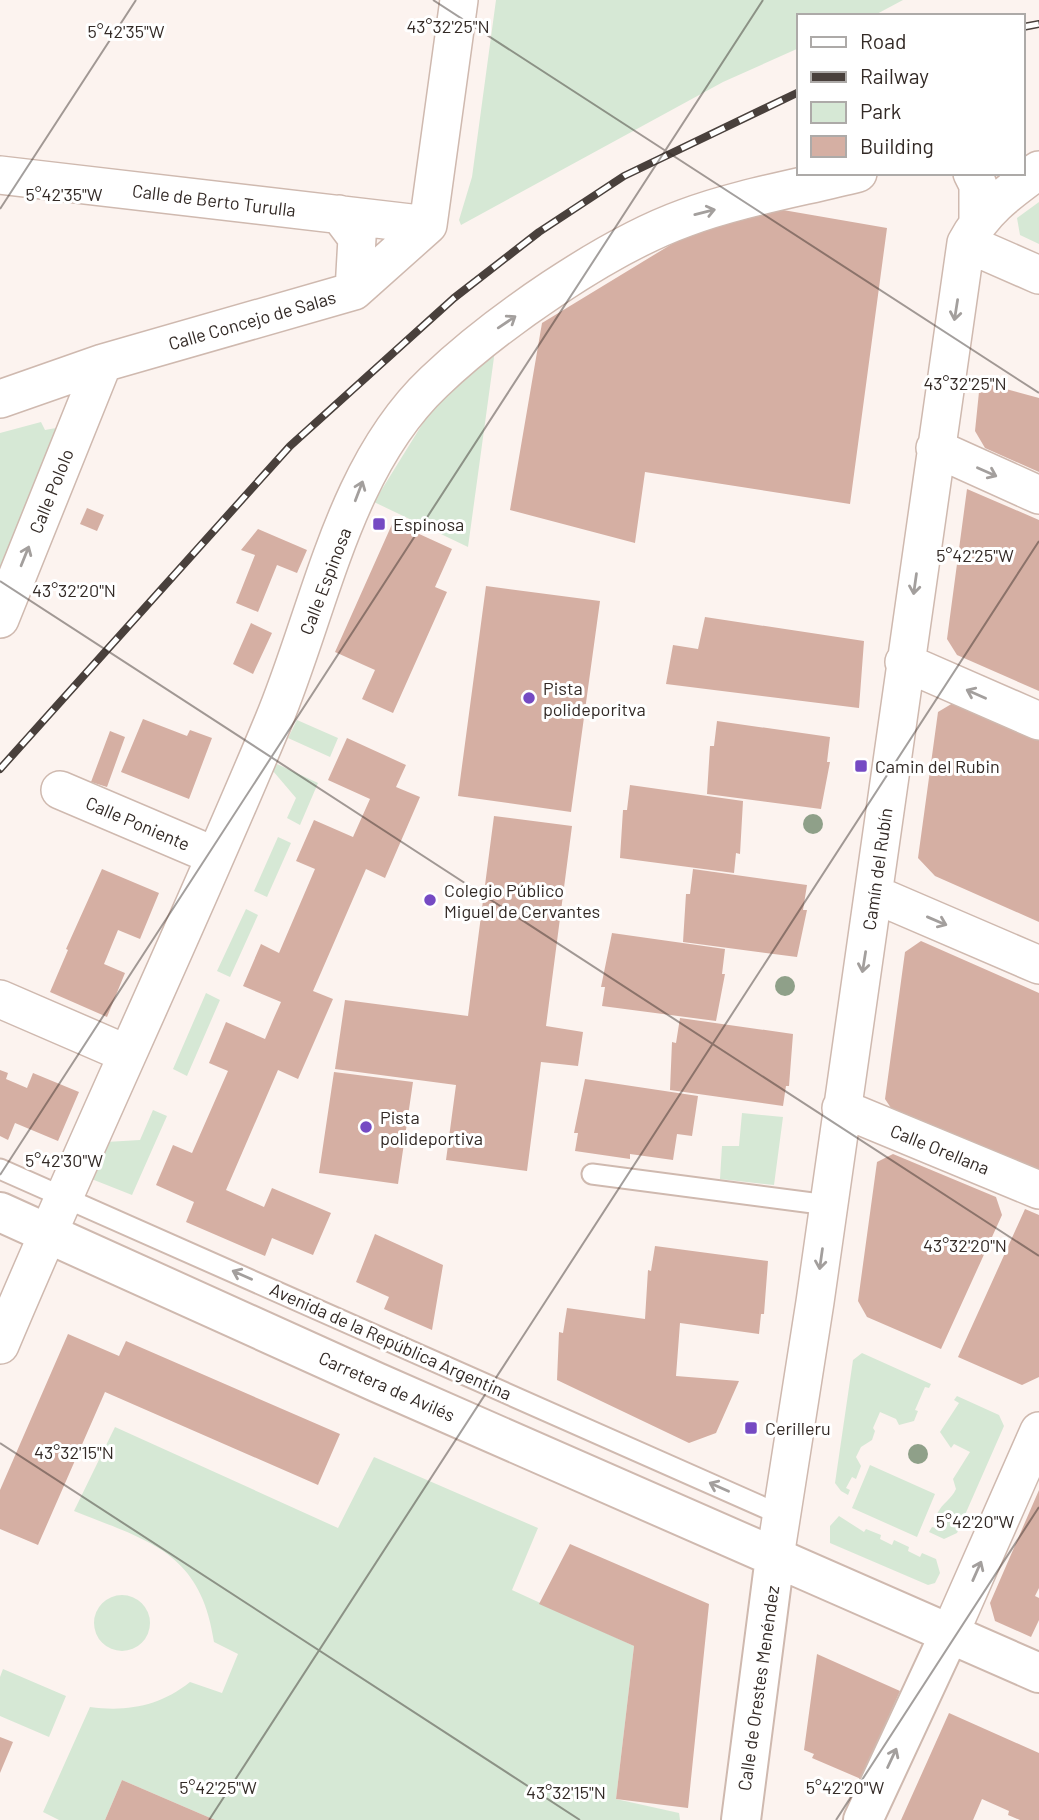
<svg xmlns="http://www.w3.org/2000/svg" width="1039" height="1820" viewBox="0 0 1039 1820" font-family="Barlow,sans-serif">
	<rect width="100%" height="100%" fill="#fcf3ef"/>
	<path fill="#d6e8d5" d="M496,0H903L873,16H799V48L723,82L461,225L459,220L472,177Z
		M1039,202V244L1020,235L1017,218Z
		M495,350L468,547L374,502L436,402Z
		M41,422L45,430L56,428L0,577V433Z
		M297,720L338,738L330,757L288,738Z
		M277,764L318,783L300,825L287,818L296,798L273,771Z
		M278,837L291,843L267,897L254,891Z
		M246,909L258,915L230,977L217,971Z
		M206,993L220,1000L187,1076L173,1069Z
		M153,1110L167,1116L132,1195L89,1178L106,1142L140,1140Z
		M742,1113L783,1117L774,1185L720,1179L722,1146H739Z
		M862,1353L931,1384L929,1388L925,1387L915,1410L918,1411L914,1421L899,1425L896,1419L880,1412L873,1428L875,1431L872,1440L861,1447L856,1457L861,1466L856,1479L852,1477L846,1488L850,1490L848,1495L841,1491L835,1483L853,1360Z
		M957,1396L999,1415L1004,1426L957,1533L944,1539L929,1532L932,1527L936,1528L941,1517L937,1514C943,1502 951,1500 956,1489L953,1479L970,1452L954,1444L951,1448L940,1432L959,1403L954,1400Z
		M115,1427L338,1528L374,1457L538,1528L512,1590L634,1646L616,1799L679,1813L680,1820H215L122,1780L105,1820H59L43,1812L90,1707C127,1712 160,1706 190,1682L222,1693L238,1654L214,1642C201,1552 149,1541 74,1511Z
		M870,1465L935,1494L917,1537L852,1508Z
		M839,1516L864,1532L866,1529L881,1535L880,1539L892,1545L894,1540L909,1547L908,1551L920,1557L922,1553L936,1559L940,1573L935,1583L928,1585L830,1543V1526Z
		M94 1623a28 28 0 1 1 56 0a28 28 0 1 1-56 0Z
		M3,1669L66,1696L49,1737L0,1716V1677Z"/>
	<path fill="#d5afa3" d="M783,210L887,228L850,504L645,472L635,543L510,510L542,323L690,233Z
		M980,382L1039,398V472L985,448L975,431Z
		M967,489L1039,520V691L957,655L947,639Z
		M87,508L104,515L97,531L80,524Z
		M393,522L452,549L435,587L447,592L393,713L362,699L375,670L335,652Z
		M258,529L307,550L297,573L277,565L258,612L236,603L255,555L241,550Z
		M486,586L600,601L571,812L458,796Z
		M705,617L864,641L859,708L666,684L673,645L698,649Z
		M251,623L272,633L253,674L233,664Z
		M953,703L1039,740V922L935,876L918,858L938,712Z
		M143,719L187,736L190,730L212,738L189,799L121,772Z
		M717,721L830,737L827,762H830L821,809L707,794L710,746H714Z
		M110,731L125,737L107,787L91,782Z
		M347,738L406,765L396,787L420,797L385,878L366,869L313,991L333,999L298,1079L278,1070L226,1190L264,1207L272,1188L331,1213L313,1255L272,1238L265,1256L186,1222L194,1202L156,1185L173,1145L192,1153L228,1071L209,1063L226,1022L265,1039L273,1020L281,1002L243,986L261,944L279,953L315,869L296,861L314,820L353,837L370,799L328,780Z
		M630,785L743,801L740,854L736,853L734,873L620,858L623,810H627Z
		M494,816L572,826L546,1026L583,1032L578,1066L541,1062L527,1171L446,1160L456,1085L335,1069L345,1000L468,1016Z
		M102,869L159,893L140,939L118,930L104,964L125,973L107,1017L50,992L68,950L66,949Z
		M693,869L807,885L803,910H807L797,957L683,942L686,894H690Z
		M612,933L725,949L722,974H725L716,1021L602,1006L605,987H601Z
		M921,941L1039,993V1175L895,1114L885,1099L905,952Z
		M680,1018L793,1034L789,1086H786L783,1106L670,1090L672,1042L676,1043Z
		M0,1070L8,1073L6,1079L27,1088L33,1073L79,1092L58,1141L15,1123L8,1140L0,1136Z
		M334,1072L413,1082L398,1184L319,1173Z
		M585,1079L698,1096L692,1136L677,1134L673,1160L630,1154V1159L575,1151L578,1133H574Z
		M893,1154L996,1197L1002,1215L941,1349L867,1317L858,1301L877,1162Z
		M1025,1209L1039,1215V1377L1022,1385L958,1357Z
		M375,1234L443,1265L432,1330L384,1309L389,1297L356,1282Z
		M655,1246L768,1261L764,1314H761L759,1334L680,1323L676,1376L739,1381L716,1433L689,1443L557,1380L559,1332L563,1333L567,1308L645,1319L648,1270L651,1271Z
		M68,1334L119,1356L126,1341L340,1434L318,1485L105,1392L38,1545L0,1529V1490Z
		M1039,1490V1588L1035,1596L1039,1598V1620L1031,1637L995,1621L990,1603Z
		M570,1544L709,1604L688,1808L616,1799L634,1646L539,1604Z
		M817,1654L900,1691L861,1779L812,1758L814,1754L804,1750Z
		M949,1713L1039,1753V1820H1020L1008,1815L1009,1811L982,1799L973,1820H901Z
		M0,1737L13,1742L0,1773Z
		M122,1780L215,1820H105Z"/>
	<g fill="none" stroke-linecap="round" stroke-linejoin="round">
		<defs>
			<path id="service" d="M0,1169L781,1515
				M592,1174L828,1205"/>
			<path id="minor" d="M972,173L978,185V219
				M0,175L428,225
				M339,214L357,238L354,291
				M966,243L1039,275
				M0,399L103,363L354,291L428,225L459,0
				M935,448L1039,495
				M0,619L103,363
				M904,662L1039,721
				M60,790L215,856
				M874,894L1039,965
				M0,999L127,1054
				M841,1108L1039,1190
				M0,1345C88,1136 186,931 273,722C320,610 343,468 434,382C496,323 605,247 685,218C738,198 803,187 858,173
				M775,1557L815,1302L966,243C984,209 1009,192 1039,170
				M950,1633L1039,1431"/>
			<path id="tertiary" d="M0,1212L376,1382L1039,1673
				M741,1820L775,1557
				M863,1820L950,1633"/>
		</defs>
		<use href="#service" stroke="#cfb9af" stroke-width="23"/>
		<use href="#minor" stroke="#cfb9af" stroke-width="40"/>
		<use href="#tertiary" stroke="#cfb9af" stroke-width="42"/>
		<use href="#service" stroke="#fff" stroke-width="19"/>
		<use href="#minor" stroke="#fff" stroke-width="37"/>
		<use href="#tertiary" stroke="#fff" stroke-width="38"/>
		<defs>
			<path id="rail" d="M1023,27L1039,24
				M0,769L290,446L454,298L539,232L624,176L799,92"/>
		</defs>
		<use href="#rail" stroke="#49403c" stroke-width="8"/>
		<use href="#rail" stroke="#fff" stroke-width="5" stroke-dasharray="16" stroke-linecap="butt"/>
	</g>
	<g fill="#8fa089">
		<circle cx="813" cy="824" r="10"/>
		<circle cx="785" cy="986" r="10"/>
		<circle cx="918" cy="1454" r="10"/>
	</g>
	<defs><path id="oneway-shaft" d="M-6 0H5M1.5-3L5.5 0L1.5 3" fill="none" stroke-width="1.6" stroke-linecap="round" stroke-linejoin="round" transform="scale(1.75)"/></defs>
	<g stroke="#a39f9d">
		<use href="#oneway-shaft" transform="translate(705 212) rotate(-14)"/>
		<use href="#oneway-shaft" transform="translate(956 310) rotate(99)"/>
		<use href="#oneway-shaft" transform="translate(507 322) rotate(-34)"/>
		<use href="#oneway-shaft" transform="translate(987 472) rotate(24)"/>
		<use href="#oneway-shaft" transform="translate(359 491) rotate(-69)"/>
		<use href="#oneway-shaft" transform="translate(25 556) rotate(-68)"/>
		<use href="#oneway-shaft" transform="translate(915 584) rotate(98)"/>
		<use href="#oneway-shaft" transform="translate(976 694) rotate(-156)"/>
		<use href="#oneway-shaft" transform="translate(937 921) rotate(23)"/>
		<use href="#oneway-shaft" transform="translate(864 962) rotate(99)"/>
		<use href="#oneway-shaft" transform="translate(821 1259) rotate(98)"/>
		<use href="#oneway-shaft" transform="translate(242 1275) rotate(-156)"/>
		<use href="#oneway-shaft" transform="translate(719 1487) rotate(-156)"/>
		<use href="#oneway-shaft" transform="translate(977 1571) rotate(-66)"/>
		<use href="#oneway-shaft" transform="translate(892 1758) rotate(-65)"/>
	</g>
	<path fill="none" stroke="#332a26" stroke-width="2" stroke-opacity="0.45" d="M433,0L1039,393M0,209L136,0M0,581L1039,1256M0,1175L763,0M0,1443L580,1820M209,1820L1039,541M836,1820L1039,1507"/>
	<g fill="#754ac3" stroke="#fff" stroke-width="2.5">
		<rect x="372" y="517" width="14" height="14" rx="3.5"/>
		<circle cx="529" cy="698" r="7"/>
		<rect x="854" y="759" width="14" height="14" rx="3.5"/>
		<circle cx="430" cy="900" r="7"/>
		<circle cx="366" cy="1127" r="7"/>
		<rect x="744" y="1421" width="14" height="14" rx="3.5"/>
	</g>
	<g text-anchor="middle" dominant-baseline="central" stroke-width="6" stroke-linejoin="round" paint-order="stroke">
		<g font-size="18" fill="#332a26" stroke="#fff">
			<text transform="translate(214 200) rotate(7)">Calle de Berto Turulla</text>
			<text transform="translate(252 320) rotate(-16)">Calle Concejo de Salas</text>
			<text transform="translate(51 491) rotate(-68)">Calle Pololo</text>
			<text transform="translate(325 581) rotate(-69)">Calle Espinosa</text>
			<text transform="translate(138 823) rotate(23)">Calle Poniente</text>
			<text transform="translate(877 869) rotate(-82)">Camín del Rubín</text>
			<text transform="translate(940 1149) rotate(22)">Calle Orellana</text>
			<text transform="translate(391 1341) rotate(24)">Avenida de la República Argentina</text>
			<text transform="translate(387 1386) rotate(24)">Carretera de Avilés</text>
			<text transform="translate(758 1688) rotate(-82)">Calle de Orestes Menéndez</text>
		</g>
		<g font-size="18" fill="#332a26" stroke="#fff" text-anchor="start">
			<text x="393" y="524">Espinosa</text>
			<text x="543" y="688">Pista<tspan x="543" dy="21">polideporitva</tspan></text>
			<text x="875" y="766">Camin del Rubin</text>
			<text x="444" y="890">Colegio Público<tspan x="444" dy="21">Miguel de Cervantes</tspan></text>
			<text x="380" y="1117">Pista<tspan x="380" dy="21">polideportiva</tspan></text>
			<text x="765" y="1428">Cerilleru</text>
		</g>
	</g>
	<g font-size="18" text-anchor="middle" fill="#332a26" stroke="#fff" stroke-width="6" stroke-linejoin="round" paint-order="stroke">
		<text x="448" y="33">43°32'25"N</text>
		<text x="126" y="38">5°42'35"W</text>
		<text x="64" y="201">5°42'35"W</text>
		<text x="965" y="390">43°32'25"N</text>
		<text x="975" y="562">5°42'25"W</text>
		<text x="74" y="597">43°32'20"N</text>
		<text x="64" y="1167">5°42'30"W</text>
		<text x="965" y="1252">43°32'20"N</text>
		<text x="74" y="1459">43°32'15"N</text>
		<text x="975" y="1528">5°42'20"W</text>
		<text x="218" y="1794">5°42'25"W</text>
		<text x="845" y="1794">5°42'20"W</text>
		<text x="566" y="1799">43°32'15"N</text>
	</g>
	<rect x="797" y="14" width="228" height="161" fill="#ffffff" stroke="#adaaa8" stroke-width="2"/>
	<rect x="811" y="37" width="35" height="10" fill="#ffffff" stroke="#adaaa8" stroke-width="2"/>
	<text x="860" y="49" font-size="21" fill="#332a26">Road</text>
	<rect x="811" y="72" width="35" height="10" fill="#49403c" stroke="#adaaa8" stroke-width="2"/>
	<text x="860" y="84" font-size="21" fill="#332a26">Railway</text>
	<rect x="811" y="102" width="35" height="21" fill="#d6e8d5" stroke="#adaaa8" stroke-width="2"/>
	<text x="860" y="119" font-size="21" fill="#332a26">Park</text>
	<rect x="811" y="136" width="35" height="21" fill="#d5afa3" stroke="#adaaa8" stroke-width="2"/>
	<text x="860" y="154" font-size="21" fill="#332a26">Building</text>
</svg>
